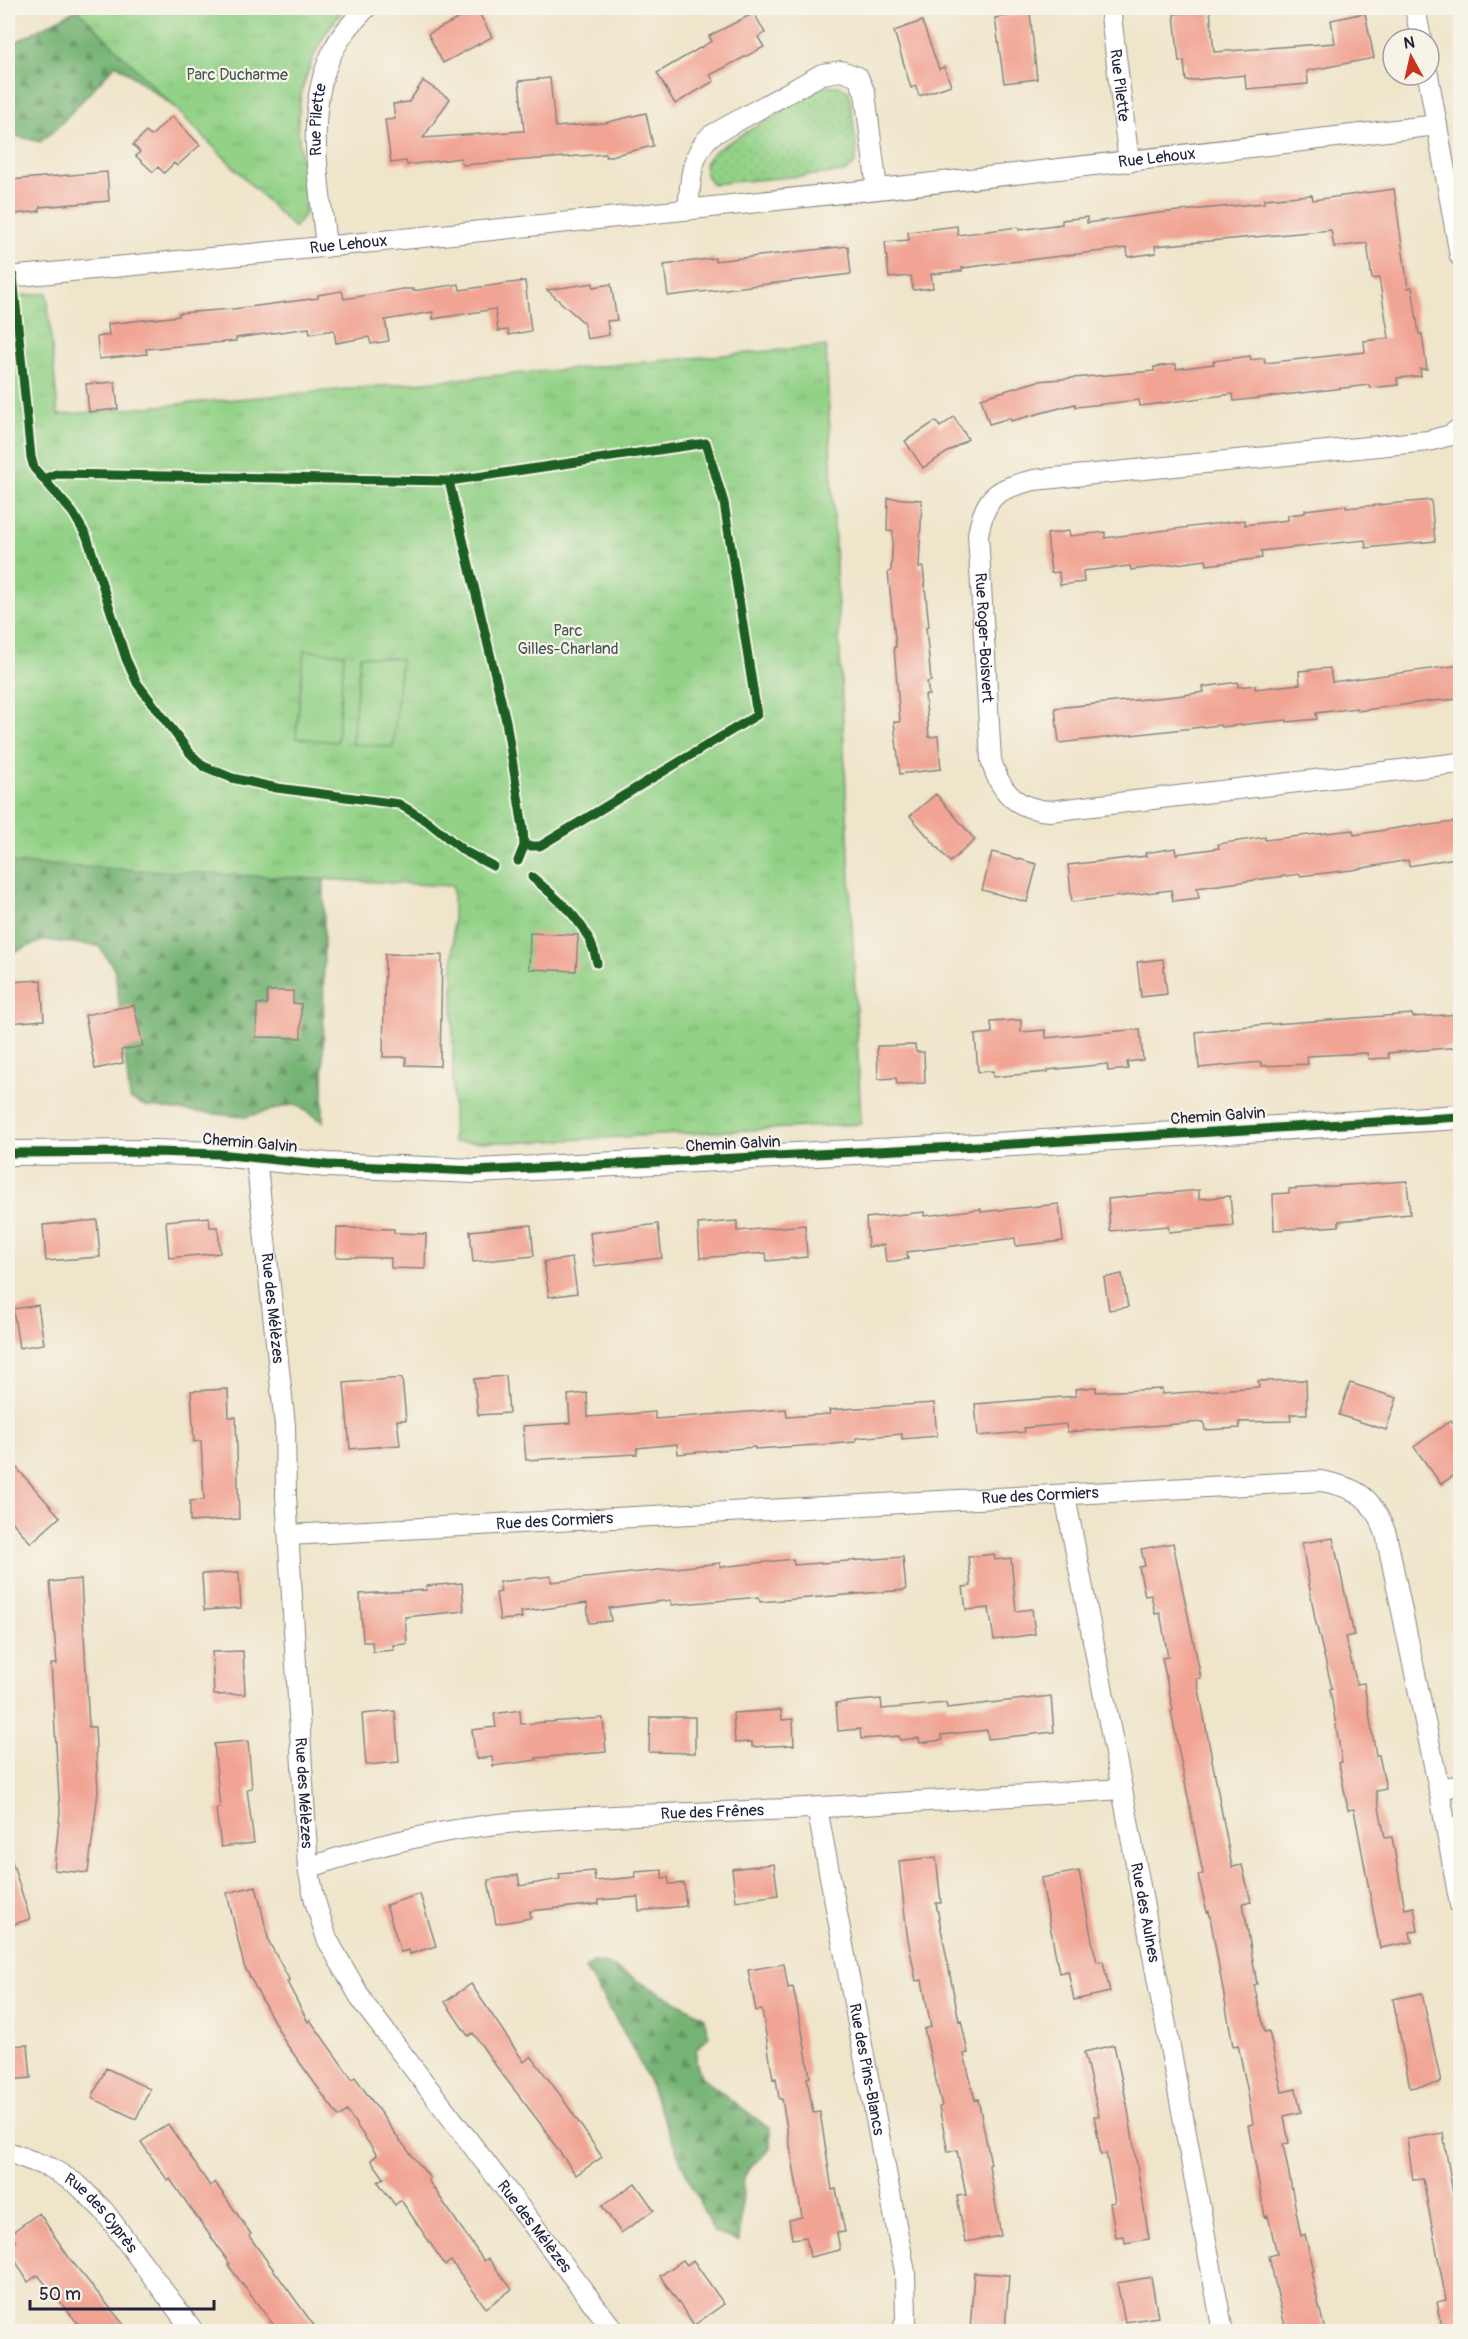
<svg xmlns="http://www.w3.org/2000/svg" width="1468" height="2339" viewBox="0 0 1468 2339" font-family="Pangolin,sans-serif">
	<defs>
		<pattern id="grass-dots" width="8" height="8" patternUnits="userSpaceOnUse" patternTransform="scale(1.5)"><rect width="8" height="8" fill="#92d186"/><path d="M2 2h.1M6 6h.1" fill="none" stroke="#7eb375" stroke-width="1.8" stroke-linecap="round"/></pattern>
		<pattern id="forest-firs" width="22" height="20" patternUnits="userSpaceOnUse" patternTransform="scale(1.5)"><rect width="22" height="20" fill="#75b373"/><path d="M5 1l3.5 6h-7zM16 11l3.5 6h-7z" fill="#609160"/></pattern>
		<pattern id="park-tufts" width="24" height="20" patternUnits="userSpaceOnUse" patternTransform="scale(1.5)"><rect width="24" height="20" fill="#92d186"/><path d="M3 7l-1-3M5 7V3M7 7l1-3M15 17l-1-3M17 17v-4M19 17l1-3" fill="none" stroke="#7eb375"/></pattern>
	</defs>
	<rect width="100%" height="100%" fill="#f7f3e8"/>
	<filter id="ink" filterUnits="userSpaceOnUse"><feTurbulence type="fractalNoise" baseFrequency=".0167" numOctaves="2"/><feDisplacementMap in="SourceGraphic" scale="12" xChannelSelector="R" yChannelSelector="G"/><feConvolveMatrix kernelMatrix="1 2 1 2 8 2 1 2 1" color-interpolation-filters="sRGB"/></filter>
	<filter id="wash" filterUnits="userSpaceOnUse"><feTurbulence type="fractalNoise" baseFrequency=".008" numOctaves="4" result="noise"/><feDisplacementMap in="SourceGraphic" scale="24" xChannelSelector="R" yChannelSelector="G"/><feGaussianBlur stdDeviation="1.35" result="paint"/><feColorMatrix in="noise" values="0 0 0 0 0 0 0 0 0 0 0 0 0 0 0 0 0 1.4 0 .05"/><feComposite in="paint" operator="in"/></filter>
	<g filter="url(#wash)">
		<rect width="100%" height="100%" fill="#efe5ca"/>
		<path fill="url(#grass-dots)" stroke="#5a7a60" stroke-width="1.5" d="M828,86H840L849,92L857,152L854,165L845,172L712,184L706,175L705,164L713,152L813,92Z"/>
		<path fill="url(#forest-firs)" stroke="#4c6a57" stroke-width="1.5" d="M80,8H344C323,34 313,54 303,86L212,135L116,64L56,129L40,142L8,134V46Z
			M8,863L324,879L323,1122L295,1104L245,1117L148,1107L130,1099L115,970L99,946L45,940L8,954Z
			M593,1962L607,1964L703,2016L709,2036L696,2050V2061L701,2077L770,2129V2149L750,2167L744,2177L739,2241L714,2233L682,2164L646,2075L622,2029L585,1969Z"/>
		<path fill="url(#park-tufts)" stroke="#5a7a60" stroke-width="1.5" d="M76,8H344C317,41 300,77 298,121C297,141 310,202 303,217C301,221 296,225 294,228Z
			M47,293L58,415L826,346L861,1124L531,1142H453V886L8,863V420L12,419L8,365V297Z"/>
		<path fill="#92d186" stroke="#5a7a60" stroke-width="1.5" d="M304,650L344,654L337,742L296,738Z
			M360,656L401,659L393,747L352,744Z"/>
		<g id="blocks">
			<path fill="#f1a494" d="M477,9L492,37L443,63L428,34Z
				M1210,10L1214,52L1335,43L1331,20L1365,13L1374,58L1307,71L1308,84L1246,89L1245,75L1186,81L1184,61L1179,62L1174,14Z
				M754,13L765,33L758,37L764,47L710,75L714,81L675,104L657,73L712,41L709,36Z
				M1030,13L1037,79L1004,83L995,18Z
				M922,21L939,69L944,67L951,85L919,96L916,86L911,88L894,31Z
				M550,78L555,127L604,123L646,113L653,146L606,157L605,154L462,165L461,158L407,165L406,161L391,163L385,120L395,119L393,104L409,102L423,81L450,99L423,138L524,131L519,81Z
				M172,116L200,145L177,166L174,163L164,173L158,167L153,172L136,156L140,152L133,145L146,132L151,136Z
				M107,172L109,201L40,207V211L8,215V180Z
				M1394,189L1408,288L1412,287L1419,334H1422L1427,369H1420L1421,376L1397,378L1398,385L1370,388L1369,385L1234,401L1233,394L1140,406L1139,400L1076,407L1075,404L1011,421L1010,418L989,424L981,398L1038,381L1154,371V367L1176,364V369L1214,364L1213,361L1250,356L1251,360L1264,358L1265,363L1365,352L1364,341L1389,338L1379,278L1372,279L1367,243L1334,247L1331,230L1155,246L1156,253L1128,257L1127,248L962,268V271L931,274L933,288L913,290L911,276L889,278L885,242L909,240L908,232L957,226L958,235L1018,227L1019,230L1062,224V220L1087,217V223L1158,213L1264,203V199L1312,195L1313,200Z
				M848,246L851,274L668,296L664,265L715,258V261Z
				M525,281L531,331L509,335L508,330L498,331L495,309L433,319V312L385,320L389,341L371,344L369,337L336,343L334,330L310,334L309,328L236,338V341L146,349L147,354L99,359L97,337L109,335L108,324L179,316V313L233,309L318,298V295L342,291L344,299L403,289H413V291L459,284L460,290Z
				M593,283V287L611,284L617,320L607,321L609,335L587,339L584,323L547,290Z
				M115,382L118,409L89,412L86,384Z
				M954,417L968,439L923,468L905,441L936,421L940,427Z
				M888,498L922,500L919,568L923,567L929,627H926L931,681L927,682L929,695H925L929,737L938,736L941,769L900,774L894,722H900L894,647H896L888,572L891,571L893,531H887Z
				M1431,500L1435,541L1366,548L1365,540L1261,551L1262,558L1207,565L1206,560L1131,570L1130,566L1083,571L1084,582L1060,585L1059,572L1051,573L1047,534L1069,531L1070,536L1105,532V538L1245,520V525L1288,520V515L1305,513V510L1346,505V508Z
				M1461,665V699L1432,701L1358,711L1357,708L1316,713L1317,719L1287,722V720L1221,727L1220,725L1059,743L1055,708L1176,696L1204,692L1203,687L1238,682V687L1255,685V689L1300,684L1299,671L1330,668L1332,682Z
				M936,794L975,840L950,862L910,816Z
				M1461,821V857L1409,866L1408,860L1352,870L1300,876V874L1197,888L1199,898L1173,901L1171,890L1072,902L1068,865L1146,856L1145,853L1175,848L1176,854L1219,848L1218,844L1265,837V840L1353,830L1354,835L1423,824V826Z
				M992,852L1037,864L1027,902L982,890Z
				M530,933L578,935L576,971L529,969Z
				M385,954L442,955L440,1066L406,1065V1057H383Z
				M1163,959L1167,994L1141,997L1137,962Z
				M41,980L44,1020L8,1023V982Z
				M267,991H293V1003L301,1004V1038L256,1037L257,1004H267Z
				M134,1005L143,1046L121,1050L123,1063L95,1069L85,1015Z
				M1412,1014L1413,1017L1461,1014V1047L1388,1053L1389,1058L1368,1059L1367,1053L1307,1056L1308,1064L1261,1066V1062L1199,1068L1196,1032L1259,1025Z
				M1021,1020V1032L1045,1030L1046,1038L1140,1029L1143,1060L1127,1062L1128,1069L1108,1071L1107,1064L1048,1070V1072L993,1077V1071L978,1072L975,1035L992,1033L991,1022Z
				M915,1045L916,1052H924L925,1083L897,1084L896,1078L878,1079L877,1046Z
				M1407,1181L1410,1214L1339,1221V1226L1274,1230L1273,1194L1289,1193V1189Z
				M1199,1190V1199L1230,1196L1233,1226L1169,1232L1168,1226L1110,1231L1108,1199Z
				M1059,1204L1063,1241L1016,1246L1015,1238L907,1252L908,1259L886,1262L884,1245L868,1247L866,1218L924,1212V1216L981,1209V1212Z
				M209,1217L210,1227H218L220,1253L169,1258L166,1221Z
				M97,1220L100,1257L46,1261L43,1225Z
				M737,1221V1231L805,1225L807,1257L767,1261L766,1253L700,1258L698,1224Z
				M658,1224L662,1258L594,1266L590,1233Z
				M531,1225L534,1256L473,1262L470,1231Z
				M337,1228L394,1229V1233L426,1234L425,1269L391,1268V1258L336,1257Z
				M572,1258L577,1293L549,1297L544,1262Z
				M1122,1274L1128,1307L1109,1310L1104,1278Z
				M38,1305L44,1344L19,1348L13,1309Z
				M506,1376L509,1413L478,1415L474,1379Z
				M402,1378L406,1420H397L400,1445L350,1449L344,1383Z
				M1306,1380L1307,1414H1290L1291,1421L1239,1422L1240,1428L1205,1430L1204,1422L1067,1432L1066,1424L1024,1428L1025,1432L978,1436L975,1404L1076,1396L1075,1389L1096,1387V1392L1162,1389V1394L1259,1387L1258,1381Z
				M1350,1383L1397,1398L1386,1430L1339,1415Z
				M228,1389L229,1417H236L239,1519L190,1522V1501L204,1500L201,1441L194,1442L191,1391Z
				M587,1393L588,1417L655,1412V1419L786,1409L787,1417L830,1414L829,1410L934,1403L937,1436L902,1439V1434L856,1438V1442L832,1444L755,1449V1447L678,1454L677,1444L637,1448V1454L526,1460L523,1426L570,1423L568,1395Z
				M1451,1420L1461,1433V1471L1441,1484L1414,1447Z
				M8,1458L60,1517L31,1543L8,1517Z
				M1333,1538L1354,1635L1345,1637L1357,1684L1364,1683L1376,1755H1379L1386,1789L1376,1791L1385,1838L1392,1837L1405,1909L1414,1907L1418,1931L1410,1932L1412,1942L1380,1948L1354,1809L1348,1810L1339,1763L1342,1762L1330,1689L1332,1688L1315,1619L1302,1543Z
				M1173,1543L1201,1678L1197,1679L1232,1867L1242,1865L1251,1902L1243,1903L1257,1984L1254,1985L1265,2032L1269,2031L1282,2092L1296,2089L1301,2112L1284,2116L1289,2143L1283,2144L1301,2236L1305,2234L1314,2271L1311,2272L1325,2331H1286L1269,2256L1277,2254L1268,2216L1265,2217L1248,2125L1253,2124L1248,2093L1238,2045L1233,2046L1209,1911L1207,1912L1198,1875L1203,1874L1171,1711L1173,1710L1162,1658L1168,1657L1160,1613L1155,1614L1151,1595L1145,1596L1139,1567L1145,1566L1141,1549Z
				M994,1554L995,1560L1011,1558L1016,1611L1032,1609L1035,1634L994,1640L989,1608L966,1610L963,1587L971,1586L968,1557Z
				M903,1557L906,1590L760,1602L759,1597L672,1605L671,1600L609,1608L611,1621L589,1623L587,1603L521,1612L522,1618L500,1620L496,1593L501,1592L499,1582L551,1576V1582L720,1563V1567L793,1559L794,1565Z
				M239,1572L241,1608L204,1610L202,1574Z
				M81,1579L89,1727H95L98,1792L88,1873L54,1870L60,1812L51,1664H57L50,1582Z
				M462,1583L464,1611L405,1617L407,1644L393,1645L394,1650L373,1652L372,1642H363L360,1594L427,1590L426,1586Z
				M243,1651L245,1694L214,1695L212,1652Z
				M1051,1696L1054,1732L988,1739L987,1730L941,1735L942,1740L920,1743L919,1738L900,1740L899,1736L861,1739L860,1729L838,1731L836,1703L881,1699L882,1709L946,1703L947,1708Z
				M520,1710L521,1724L603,1718L606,1752L536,1758L537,1760L493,1766L492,1757L476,1759L472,1730L496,1727L494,1714Z
				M781,1710L782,1720L793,1719L794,1745L752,1747V1742L735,1743L733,1713Z
				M395,1711L399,1762L366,1765L362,1714Z
				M650,1717H695V1753L649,1752Z
				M248,1741L252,1788L247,1789L254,1843L221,1847L216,1809L220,1808L214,1744Z
				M936,1857L941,1903H936L959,2021L961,2020L968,2053L964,2054L975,2100L978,2099L991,2164L989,2165L1001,2236L965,2242L957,2196L966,2195L957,2150L948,2152L939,2107L942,2106L924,2029L931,2027L922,1980L916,1981L907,1934L899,1861Z
				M12,1861L30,1919L8,1926V1862Z
				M774,1864L778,1895L736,1901L732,1869Z
				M662,1870V1878L668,1877L669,1884L684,1883L686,1906L639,1911L638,1897L599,1900V1904L530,1911L531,1918L496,1924L488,1880L518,1875L520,1886L560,1879L559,1874L594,1871L595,1881L636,1877L635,1872Z
				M1079,1871L1093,1946L1097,1962L1103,1961L1110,1992L1074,2000L1068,1971L1059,1973L1041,1878Z
				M256,1886L269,1942L290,1981L287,1982L308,2022L310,2020L352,2079L355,2077L399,2139L430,2178L428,2180L484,2261L488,2258L512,2289L486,2308L451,2261L445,2265L401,2200L395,2205L378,2182L384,2178L371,2160L377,2155L347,2111L339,2117L285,2042L244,1966L227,1893Z
				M420,1894L436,1946L410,1954L409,1950L401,1952L386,1905Z
				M784,1964L788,1988L793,1987L803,2036L810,2077L807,2078L813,2113L820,2112L832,2190L836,2189L845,2232L837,2233L840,2250L810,2257L806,2237L792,2239L789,2220L802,2217L782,2099H779L776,2078L773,2079L762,2010L756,2011L748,1970Z
				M471,1984L524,2062L531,2056L561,2096L602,2157L576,2175L549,2137L550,2136L496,2066L473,2033L468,2036L445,2002Z
				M1422,1993L1441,2083L1410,2088L1393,1999Z
				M28,2045L31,2078L8,2080V2046Z
				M1114,2045L1127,2104L1149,2239L1125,2243L1124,2236L1116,2237L1110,2203L1115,2202L1106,2153L1101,2155L1094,2116H1099L1084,2052Z
				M106,2068L150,2089L136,2119L92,2098Z
				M168,2124L210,2186L215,2182L251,2234L249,2236L318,2331H278L228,2265L230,2264L170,2179L168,2181L141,2142Z
				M1443,2133L1455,2205L1458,2204L1461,2219V2331H1443L1437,2302L1446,2300L1423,2179L1413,2180L1407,2139Z
				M635,2183L654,2210L621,2233L602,2206Z
				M39,2213L70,2259L129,2331H84L38,2275L28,2282L8,2248L16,2242L11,2233Z
				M683,2260L687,2265L693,2260L724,2304L694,2325L660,2276Z
				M974,2273L1009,2275L1005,2331H970Z
				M1151,2277L1158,2317L1125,2322L1117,2283Z"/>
		</g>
	</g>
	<g filter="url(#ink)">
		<use href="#blocks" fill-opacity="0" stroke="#888482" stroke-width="1.5"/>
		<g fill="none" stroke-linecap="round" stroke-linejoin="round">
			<defs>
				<g id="minor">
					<path id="s1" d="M1110,8L1129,162"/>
					<path d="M1415,8L1421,39"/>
					<path d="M1428,75L1460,256"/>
					<path d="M688,210C691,181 689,158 710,136L822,74L841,71L858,77L865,93L877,189"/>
					<path id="s2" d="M326,247C320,184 303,112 333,51C341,34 354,21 366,8"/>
					<path id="s3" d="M8,277C485,233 961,182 1437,125"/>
					<path id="s4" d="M1460,428L1451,435L1428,441L1034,480C996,489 986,495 978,534L991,760C1000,792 1016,809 1050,811L1460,763"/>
					<path id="s5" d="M256,1157L285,1425L286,1495L308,1868L315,1901L327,1939L364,2004L615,2332"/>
					<path id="s6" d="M1065,1496L1122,1789L1223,2332"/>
					<path id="s7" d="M289,1535L1321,1481C1359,1488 1372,1497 1386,1534L1439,1789L1460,1905"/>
					<path d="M1439,1789L1460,1785"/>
					<path id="s8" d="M817,1808L905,2272L906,2320L902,2332"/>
					<path id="s9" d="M308,1868C379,1843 454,1827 529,1821C601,1815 674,1814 746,1811C872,1805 997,1797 1122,1789"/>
					<path id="s10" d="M8,2152L51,2168L78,2185L104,2211L194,2332"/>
				</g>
				<path id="tertiary" d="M8,1153L155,1152L218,1154L327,1165L475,1171L978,1146L1460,1117"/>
			</defs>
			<use href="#minor" stroke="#888482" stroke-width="22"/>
			<use href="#tertiary" stroke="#888482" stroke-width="26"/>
			<use href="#minor" stroke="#fff" stroke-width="20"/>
			<use href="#tertiary" stroke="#fff" stroke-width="24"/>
			<defs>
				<path id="cycleway" d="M13,276L31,457L34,468L73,513L87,537L126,659L137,683L190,753L203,766L232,778L277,788L399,804L427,821L464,851L493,866
					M44,479L56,474L449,481L506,721L523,828L524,846L518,861
					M449,481L706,443L724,503L757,715L540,846H524
					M532,877C560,901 590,924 597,963
					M8,1153L155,1152L218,1154L327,1165L475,1171L978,1146L1460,1117"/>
			</defs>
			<use href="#cycleway" stroke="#f7f3e8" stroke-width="13"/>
			<use href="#cycleway" stroke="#1b5e20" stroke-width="9"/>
		</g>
	</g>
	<g text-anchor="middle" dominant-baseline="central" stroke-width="4.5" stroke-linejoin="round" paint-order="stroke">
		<g font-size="16" fill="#445752" stroke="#f7f3e8">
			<text x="237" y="75">Parc Ducharme</text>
			<text x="568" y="631">Parc<tspan x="568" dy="18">Gilles-Charland</tspan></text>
		</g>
		<g font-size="16" fill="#22223b" stroke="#f7f3e8">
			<text stroke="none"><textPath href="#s1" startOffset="78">Rue Pilette</textPath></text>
			<text stroke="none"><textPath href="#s2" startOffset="128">Rue Pilette</textPath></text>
			<text stroke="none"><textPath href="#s3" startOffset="1155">Rue Lehoux</textPath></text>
			<text stroke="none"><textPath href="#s3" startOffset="342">Rue Lehoux</textPath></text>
			<text stroke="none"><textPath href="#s4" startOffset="620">Rue Roger-Boisvert</textPath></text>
			<text transform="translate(1218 1116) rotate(-4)">Chemin Galvin</text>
			<text transform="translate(250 1143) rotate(5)">Chemin Galvin</text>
			<text transform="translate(733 1144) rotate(-3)">Chemin Galvin</text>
			<text stroke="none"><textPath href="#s5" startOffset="152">Rue des Mélèzes</textPath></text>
			<text stroke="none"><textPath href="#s7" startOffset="752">Rue des Cormiers</textPath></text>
			<text stroke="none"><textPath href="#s7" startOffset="266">Rue des Cormiers</textPath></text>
			<text stroke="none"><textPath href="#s5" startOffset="638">Rue des Mélèzes</textPath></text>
			<text stroke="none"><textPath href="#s9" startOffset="410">Rue des Frênes</textPath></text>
			<text stroke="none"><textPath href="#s6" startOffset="424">Rue des Aulnes</textPath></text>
			<text stroke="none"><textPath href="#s8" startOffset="266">Rue des Pins-Blancs</textPath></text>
			<text stroke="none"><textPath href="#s10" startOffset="114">Rue des Cyprès</textPath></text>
			<text stroke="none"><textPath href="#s5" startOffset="1142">Rue des Mélèzes</textPath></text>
		</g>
	</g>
	<rect width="1468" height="2339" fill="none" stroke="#f7f3e8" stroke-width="30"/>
	<g transform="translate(1411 57) rotate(352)"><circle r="28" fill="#f7f3e8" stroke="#a29fa3" stroke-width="1.5"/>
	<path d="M0-4.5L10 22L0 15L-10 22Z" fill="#c8321e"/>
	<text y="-9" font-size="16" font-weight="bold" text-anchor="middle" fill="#22223b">N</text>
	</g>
	<path d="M30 2300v9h184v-9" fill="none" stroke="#22223b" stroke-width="3"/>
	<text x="39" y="2300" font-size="18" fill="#22223b" stroke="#f7f3e8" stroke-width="4.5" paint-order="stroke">50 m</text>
</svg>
